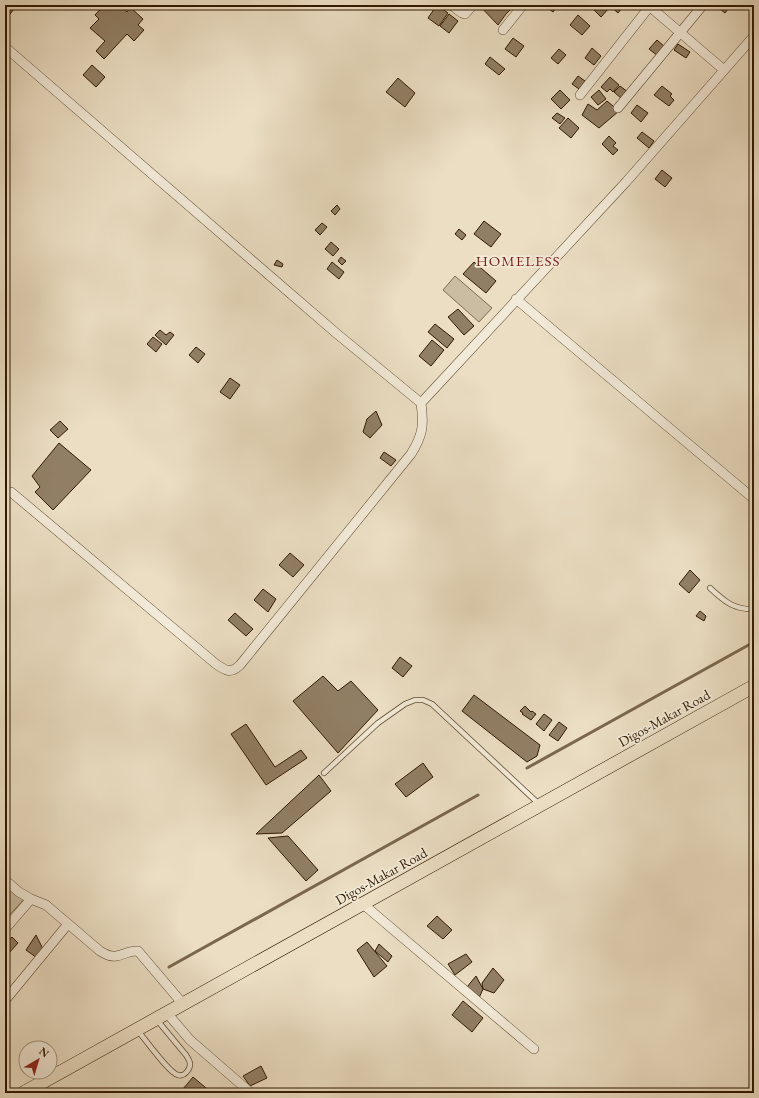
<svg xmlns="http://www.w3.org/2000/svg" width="759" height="1098" viewBox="0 0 759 1098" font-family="'EB Garamond',serif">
	<rect width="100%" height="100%" fill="#ebdec3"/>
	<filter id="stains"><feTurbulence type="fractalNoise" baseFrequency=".005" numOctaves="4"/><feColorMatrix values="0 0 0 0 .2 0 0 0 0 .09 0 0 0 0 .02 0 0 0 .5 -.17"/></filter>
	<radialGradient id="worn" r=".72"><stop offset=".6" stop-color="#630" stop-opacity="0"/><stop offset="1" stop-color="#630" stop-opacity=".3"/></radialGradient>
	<path fill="#cbbda2" stroke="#7e6b51" d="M455,276L492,308L479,322L443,290Z
		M5,877L27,896L5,920Z"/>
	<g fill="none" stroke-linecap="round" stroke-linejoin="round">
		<path stroke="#7a674d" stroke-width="3" d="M527,768L754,642
			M169,967L478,795"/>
	</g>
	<path fill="#917f65" stroke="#301900" d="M5,5H9L14,9L6,19L5,18Z
		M104,5L109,9L113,5H119L127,12L130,7L143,19L138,25L144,30L134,41L127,34L104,59L96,51L105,41L90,28L99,19L95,15Z
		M437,5L448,13L439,26L428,18Z
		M479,5H515L506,14L498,25Z
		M544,5H558L553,12Z
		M589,5H608L610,7L601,17Z
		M609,5H624L618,13Z
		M715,5H731L725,13Z
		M449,14L458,21L449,33L440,26Z
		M578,15L590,26L582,35L570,25Z
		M513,38L524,46L516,57L505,49Z
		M657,40L665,47L658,56L649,49Z
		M678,44L690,52L686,58L674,50Z
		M592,48L601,56L594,65L585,58Z
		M559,49L566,55L558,64L551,58Z
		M490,57L505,69L499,75L485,64Z
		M92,65L105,77L96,87L83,75Z
		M578,76L585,81L579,89L572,84Z
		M610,77L619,85L613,92L610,89L607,92L601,87Z
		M398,78L415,93L405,107L386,92Z
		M620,86L628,92L622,99L614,92Z
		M662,86L672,94L670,96L674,100L669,106L654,95Z
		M560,90L570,100L561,109L551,99Z
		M599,90L606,99L598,105L591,97Z
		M607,101L619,111L599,128L582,115L588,104L597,110Z
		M637,105L648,113L641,122L631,113Z
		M557,113L565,118L560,124L552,118Z
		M568,118L579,128L571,138L559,128Z
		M642,132L654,141L649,148L637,138Z
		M609,136L616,143L613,146L618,150L613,155L602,144Z
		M662,170L672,178L665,187L655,179Z
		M337,205L340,209L335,215L331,211Z
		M484,221L501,234L491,247L474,234Z
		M322,223L327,227L320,235L315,230Z
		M459,229L466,235L462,240L455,234Z
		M331,242L339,249L333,256L325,249Z
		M341,257L346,261L342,265L338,261Z
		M277,260L283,264L282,267L274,265Z
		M332,262L344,272L339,279L327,269Z
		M474,262L496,281L486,293L463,274Z
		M458,309L474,326L464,335L448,317Z
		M435,324L454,339L447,348L428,332Z
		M160,330L166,335L170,332L174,335L166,345L155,335Z
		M153,337L162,344L156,352L147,344Z
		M432,340L444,350L431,366L419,356Z
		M196,347L205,354L198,363L189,355Z
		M230,378L240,385L230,399L220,392Z
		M376,411L382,425L370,438L363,432L367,419Z
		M60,421L68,429L58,438L50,430Z
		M59,443L91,470L53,510L35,492L40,487L32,476Z
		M384,452L396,460L391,466L380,458Z
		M290,553L304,565L293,577L279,565Z
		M690,570L700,580L689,593L679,584Z
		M263,589L276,599L268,612L254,600Z
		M700,611L706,616L704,621L696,616Z
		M235,613L253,629L246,636L228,620Z
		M400,657L412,666L403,677L392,668Z
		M323,676L338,691L351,681L378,710L338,753L293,701Z
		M474,695L540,745L537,756L527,762L462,711Z
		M525,706L531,712L532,711L536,714L531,720L522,714L523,713L520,711Z
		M544,714L552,720L544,731L536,724Z
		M559,722L567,728L558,741L549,735Z
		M246,724L275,767L301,750L307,758L266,785L231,734Z
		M423,763L433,777L406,797L395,784Z
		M319,775L331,791L282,833L256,834Z
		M288,836L318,870L306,881L268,838Z
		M437,916L452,930L443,939L427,926Z
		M36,935L43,949L37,958L26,950Z
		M12,937L18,943L9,953L5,949V944Z
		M367,942L387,966L374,977L357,950Z
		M379,944L392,956L388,962L375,951Z
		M466,954L472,962L455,975L448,964Z
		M493,968L504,980L494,993L483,989L482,983Z
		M476,976L483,989L479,998L467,987Z
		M463,1001L483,1018L472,1032L452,1015Z
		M261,1066L267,1078L250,1086L243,1076Z
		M193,1077L212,1093H188L183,1089Z"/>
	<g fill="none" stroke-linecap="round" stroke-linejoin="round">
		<defs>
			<path id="service" d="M710,588C724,601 734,610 754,609
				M324,773L378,723L405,704L415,700H423L432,704L539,804
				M138,1031C145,1039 169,1073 178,1075C184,1077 190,1070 190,1064C190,1061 188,1058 186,1055L157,1020"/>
			<path id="minor" d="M451,5L462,13L465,14L473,5
				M648,5L724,70
				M503,30L523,5
				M5,47L336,333L421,403C424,425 423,435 411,454L240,665C231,674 226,671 216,664L11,492
				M580,95L650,6
				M618,108L703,5
				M516,299L754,499
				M421,403L626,182L754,36
				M5,880L19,892L31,899L46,905L100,951C105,954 110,957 116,956C124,955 130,950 138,951L183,1004
				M363,904L534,1049
				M5,929L31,899
				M7,998L68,924
				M167,1013L190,1040L251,1093"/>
			<path id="primary" d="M23,1093L754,686"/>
		</defs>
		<use href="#service" stroke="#5f4a31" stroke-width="6"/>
		<use href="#minor" stroke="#5f4a31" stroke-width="10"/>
		<use href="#primary" stroke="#301900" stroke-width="14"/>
		<use href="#service" stroke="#f2ead8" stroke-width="4.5"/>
		<use href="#minor" stroke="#f2ead8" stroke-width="9"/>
		<use href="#primary" stroke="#ebdec3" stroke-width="13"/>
	</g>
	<g text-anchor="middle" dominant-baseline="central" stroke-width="3.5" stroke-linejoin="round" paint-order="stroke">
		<g font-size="14" fill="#301900" stroke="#f2ead8">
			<text transform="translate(664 718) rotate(-29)">Digos-Makar Road</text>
			<text transform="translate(381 876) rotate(-29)">Digos-Makar Road</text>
		</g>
		<g font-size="15" letter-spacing="1" fill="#7a1f14" stroke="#f2ead8">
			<text x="518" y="260">HOMELESS</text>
		</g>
	</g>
	<rect width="759" height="1098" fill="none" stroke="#ebdec3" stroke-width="20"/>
	<rect x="6" y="6" width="747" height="1086" fill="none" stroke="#301900" stroke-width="2"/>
	<rect x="10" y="10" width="739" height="1078" fill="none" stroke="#301900"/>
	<g transform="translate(38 1060) rotate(38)"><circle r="19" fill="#f2ead8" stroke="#a49682"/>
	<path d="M0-3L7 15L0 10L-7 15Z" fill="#8f2418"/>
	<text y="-6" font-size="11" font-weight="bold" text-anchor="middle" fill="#301900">N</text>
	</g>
	<rect width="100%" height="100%" filter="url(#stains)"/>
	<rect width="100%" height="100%" fill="url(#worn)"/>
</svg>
